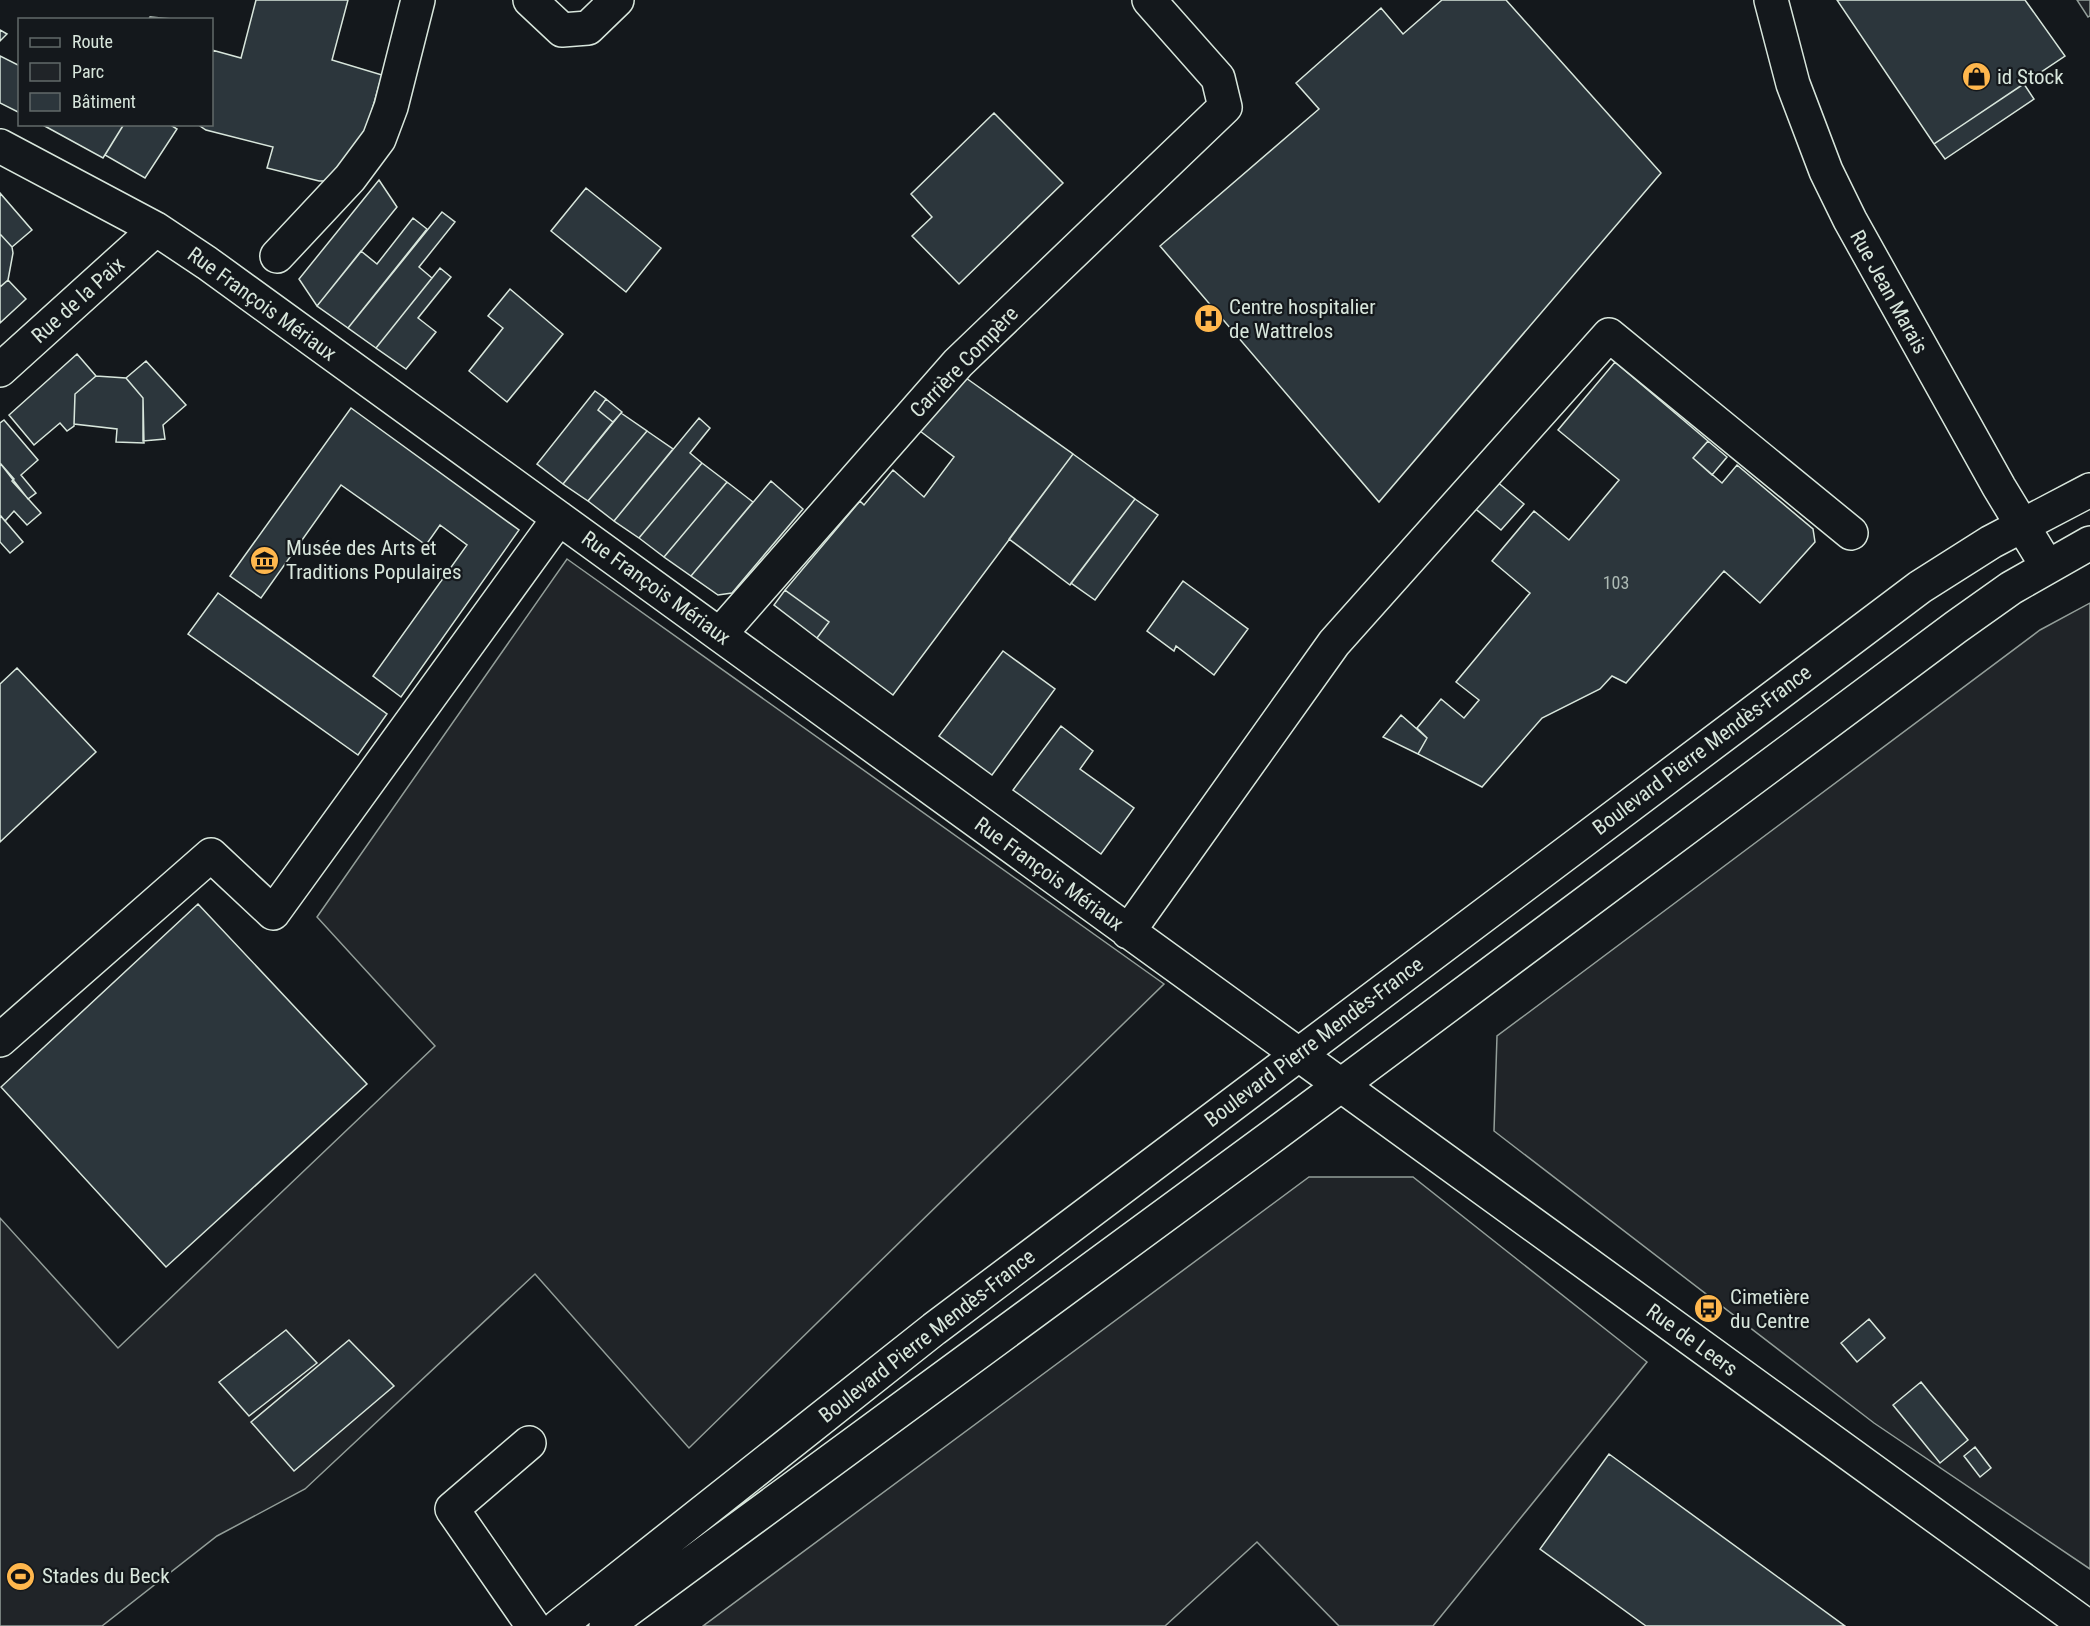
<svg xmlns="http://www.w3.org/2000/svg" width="2090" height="1626" viewBox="0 0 2090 1626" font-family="'Roboto Condensed',sans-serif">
	<rect width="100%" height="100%" fill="#14181c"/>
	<path fill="#202428" stroke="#939e99" stroke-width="1.5" d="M2077,0H2090V16L2088,17Z
		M567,559L1164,984L689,1448L535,1274L305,1489L217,1536L102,1626H0V1218L118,1348L435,1046L317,917Z
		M2090,603V1569L1874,1423L1494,1131L1497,1036L2040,630Z
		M1309,1177H1413L1647,1362L1433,1626H1339L1257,1542L1165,1626H703Z"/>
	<path fill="#2c363c" stroke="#d8e6dc" stroke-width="1.5" d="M256,0H348L332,60L382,75L360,152L327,181H319L267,168L273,147L206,130L197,124H212V50L241,58Z
		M1442,0H1506L1661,173L1379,502L1160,246L1319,109L1296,83L1381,8L1403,34Z
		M1837,0H2025L2065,56L1934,144Z
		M150,17L173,19L148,20Z
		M0,30L7,34L0,41Z
		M0,56L20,66V113L0,103Z
		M2024,84L2034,99L1945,159L1934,144Z
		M994,113L1063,183L959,284L912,236L932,217L911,194Z
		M41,124H124L103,158Z
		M124,124H169L177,129L145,178L105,155Z
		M379,180L397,207L317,306L299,279Z
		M586,188L661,248L626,292L551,231Z
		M0,193L32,230L12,247L0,234Z
		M442,212L455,222L419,267L432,278L376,348L348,328Z
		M413,218L427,229L348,328L317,306L361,251L377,264Z
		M0,234L12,247L13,253L8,280L0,287Z
		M440,268L451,277L418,318L436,332L406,369L376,348Z
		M8,280L26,299L0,323V287Z
		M510,289L563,334L507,402L469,371L503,328L488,316Z
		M77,354L96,376L75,394L74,426L67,431L60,423L34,445L9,415Z
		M146,361L186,405L163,425L165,439L143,441V398L126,378Z
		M1615,362L1708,441L1693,458L1722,483L1737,465L1813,529L1815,542L1760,603L1724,571L1626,683L1612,676L1600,689L1542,718L1482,787L1418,754L1427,738L1417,728L1441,699L1464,718L1479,700L1456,682L1530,593L1492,561L1534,511L1569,540L1619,480L1558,430Z
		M96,376L126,378L143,398L144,443L116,442L117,429L74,424L75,394Z
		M966,378L1073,454L893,695L817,638L829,622L785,590L860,501L864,505L893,470L924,497L954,457L920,431Z
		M595,391L606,399L598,410L613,422L563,484L537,464Z
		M606,399L622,412L613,422L598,410Z
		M351,408L519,530L401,697L373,676L467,545L440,525L426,545L341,485L261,598L230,576Z
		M621,413L647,431L588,501L563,484Z
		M699,418L710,428L690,453L702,463L639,538L614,521Z
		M4,420L38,460L21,475L36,493L28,499L0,463V423Z
		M647,431L673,449L614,521L588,501Z
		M1708,441L1727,457L1712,475L1693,458Z
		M1073,454L1135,499L1070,585L1009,539Z
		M0,463L14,479L12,481L41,513L27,525L14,511L5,521L0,515Z
		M702,463L727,482L664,557L639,538Z
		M771,481L803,509L732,593L718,595L691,576Z
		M1496,481L1524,504L1501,530L1472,506Z
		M727,482L753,502L691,576L664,557Z
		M1135,499L1158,515L1095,600L1071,583Z
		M0,515L23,542L10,553L0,542Z
		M1183,581L1248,629L1214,675L1176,646L1174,651L1147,631Z
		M785,590L829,622L817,638L774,605Z
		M218,593L387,714L358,755L188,634Z
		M1003,651L1055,689L992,775L939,736Z
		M17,668L96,752L0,842V684Z
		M1401,715L1427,738L1418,754L1383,737Z
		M1061,726L1093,751L1080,769L1134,808L1101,854L1013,790Z
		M198,904L367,1084L166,1267L1,1087Z
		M1869,1319L1885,1338L1857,1362L1841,1343Z
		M286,1330L317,1363L249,1416L219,1382Z
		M349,1340L394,1386L294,1471L251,1422Z
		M1921,1382L1968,1440L1940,1463L1893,1405Z
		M1975,1447L1991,1468L1980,1477L1964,1456Z
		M1609,1454L1845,1626H1646L1540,1549Z"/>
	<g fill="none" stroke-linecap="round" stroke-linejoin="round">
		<defs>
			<path id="minor" d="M530,0L562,30L588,28L617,0
				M1771,0L1793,84L1826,171L1850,220L1999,487L2047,566
				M0,146L156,229L207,263L2087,1626
				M277,256L350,178L379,139L391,107L418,0
				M0,370L156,229
				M720,634L958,363L1225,107L1218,78L1149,0
				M1128,932L1334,643L1609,335L1851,533
				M0,1040L211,855L273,913L559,518
				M529,1443L452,1509L533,1626
				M559,1626L934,1329L1920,587L1991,542L2090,490
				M606,1626L1274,1135L1956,627L2011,588L2090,543"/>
		</defs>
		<use href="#minor" stroke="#d8e6dc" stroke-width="36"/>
		<use href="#minor" stroke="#14181c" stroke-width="33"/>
	</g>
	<defs>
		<symbol id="shop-disc" viewBox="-11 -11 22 22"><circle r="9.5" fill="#ffb74d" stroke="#14181c"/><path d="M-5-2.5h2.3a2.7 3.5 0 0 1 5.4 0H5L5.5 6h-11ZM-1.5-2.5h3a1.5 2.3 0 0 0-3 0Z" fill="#111"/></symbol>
		<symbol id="hospital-disc" viewBox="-11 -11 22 22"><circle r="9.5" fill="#ffb74d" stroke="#14181c"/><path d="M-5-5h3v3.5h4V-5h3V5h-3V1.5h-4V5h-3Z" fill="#111"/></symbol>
		<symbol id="museum-disc" viewBox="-11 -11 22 22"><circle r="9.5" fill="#ffb74d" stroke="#14181c"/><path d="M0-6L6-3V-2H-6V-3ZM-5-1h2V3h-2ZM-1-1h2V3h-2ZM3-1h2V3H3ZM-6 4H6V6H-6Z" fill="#111"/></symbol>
		<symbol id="bus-disc" viewBox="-11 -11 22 22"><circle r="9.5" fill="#ffb74d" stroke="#14181c"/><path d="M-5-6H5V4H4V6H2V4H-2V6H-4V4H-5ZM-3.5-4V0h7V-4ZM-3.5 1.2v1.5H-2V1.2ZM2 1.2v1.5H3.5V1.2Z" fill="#111"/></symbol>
		<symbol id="stadium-disc" viewBox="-11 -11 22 22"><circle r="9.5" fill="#ffb74d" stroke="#14181c"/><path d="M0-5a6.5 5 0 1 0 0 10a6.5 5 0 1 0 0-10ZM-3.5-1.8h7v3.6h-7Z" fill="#111"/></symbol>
	</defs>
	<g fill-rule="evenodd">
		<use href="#shop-disc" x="1960" y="60" width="33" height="33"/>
		<use href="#hospital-disc" x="1192" y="302" width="33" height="33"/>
		<use href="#museum-disc" x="248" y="544" width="33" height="33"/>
		<use href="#bus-disc" x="1692" y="1292" width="33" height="33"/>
		<use href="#stadium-disc" x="4" y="1560" width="33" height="33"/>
	</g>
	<g text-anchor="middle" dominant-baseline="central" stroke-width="4.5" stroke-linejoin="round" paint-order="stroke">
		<g font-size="18" fill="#adbab4">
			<text x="1616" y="582">103</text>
		</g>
		<g font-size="21" fill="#d8e6dc" stroke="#14181c" text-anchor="start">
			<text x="1997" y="77">id Stock</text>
			<text x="1229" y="307">Centre hospitalier<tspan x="1229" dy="24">de Wattrelos</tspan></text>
			<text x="286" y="548">Musée des Arts et<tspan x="286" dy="24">Traditions Populaires</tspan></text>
			<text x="1730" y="1297">Cimetière<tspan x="1730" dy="24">du Centre</tspan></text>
			<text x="42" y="1576">Stades du Beck</text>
		</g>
		<g font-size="21" fill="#d8e6dc" stroke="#14181c">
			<text transform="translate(1889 292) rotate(61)">Rue Jean Marais</text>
			<text transform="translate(78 300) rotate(-42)">Rue de la Paix</text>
			<text transform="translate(262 304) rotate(36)">Rue François Mériaux</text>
			<text transform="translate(964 362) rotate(-46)">Carrière Compère</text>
			<text transform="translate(656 588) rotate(36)">Rue François Mériaux</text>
			<text transform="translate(1702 750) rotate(-37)">Boulevard Pierre Mendès-France</text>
			<text transform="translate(1049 874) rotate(36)">Rue François Mériaux</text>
			<text transform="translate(1314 1042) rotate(-37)">Boulevard Pierre Mendès-France</text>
			<text transform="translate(927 1336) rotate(-38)">Boulevard Pierre Mendès-France</text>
			<text transform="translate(1692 1340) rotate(36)">Rue de Leers</text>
		</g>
	</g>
	<rect x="18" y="18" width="195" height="108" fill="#14181c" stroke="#626a69" stroke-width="1.5"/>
	<rect x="30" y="38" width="30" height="9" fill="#14181c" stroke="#626a69" stroke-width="1.5"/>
	<text x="72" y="48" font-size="18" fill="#d8e6dc">Route</text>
	<rect x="30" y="63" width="30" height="18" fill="#202428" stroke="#626a69" stroke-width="1.5"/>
	<text x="72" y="78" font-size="18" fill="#d8e6dc">Parc</text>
	<rect x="30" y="93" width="30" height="18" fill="#2c363c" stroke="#626a69" stroke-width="1.5"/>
	<text x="72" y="108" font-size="18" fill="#d8e6dc">Bâtiment</text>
</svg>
